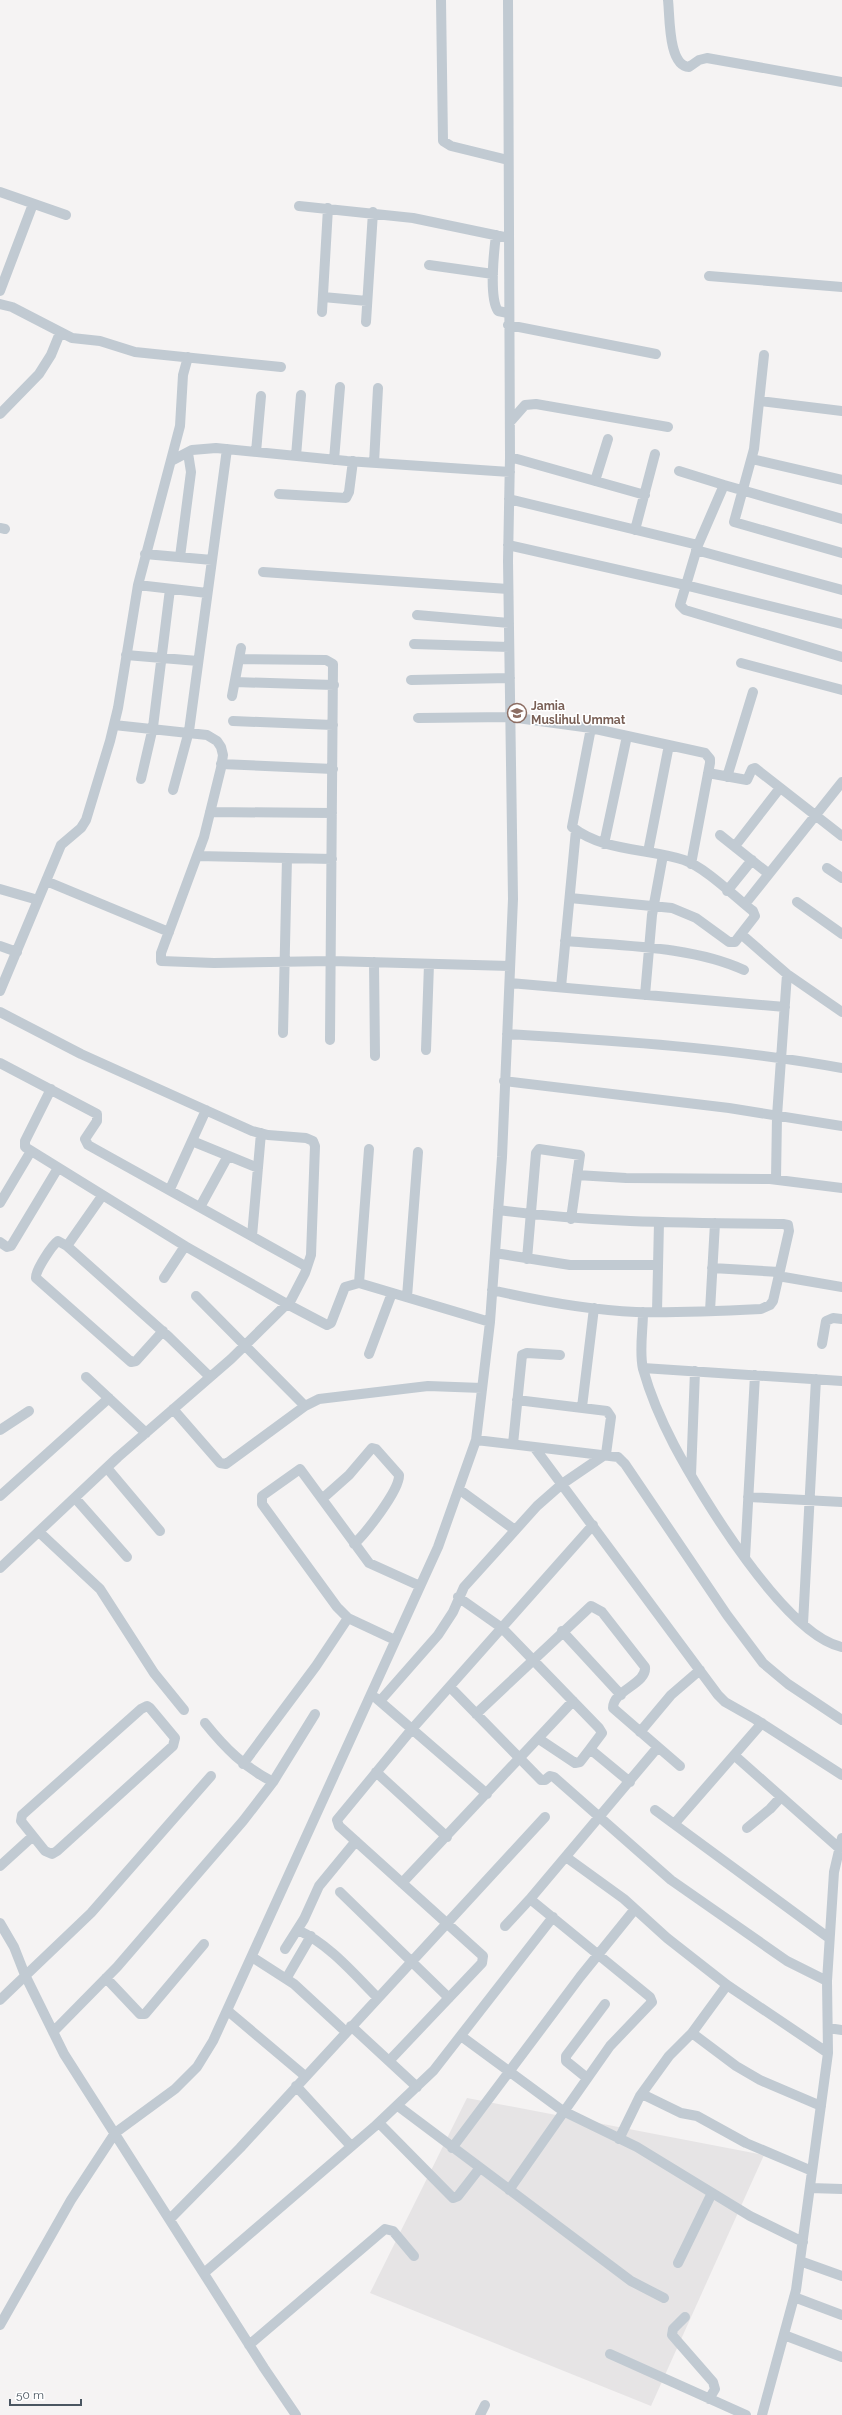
<svg xmlns="http://www.w3.org/2000/svg" width="842" height="2415" viewBox="0 0 842 2415" font-family="Raleway,sans-serif">
	<rect width="100%" height="100%" fill="#f5f3f3"/>
	<path fill="#e6e4e5" d="M467,2098L764,2155L651,2406L370,2293Z"/>
	<g fill="none" stroke-linecap="round" stroke-linejoin="round">
		<path stroke="#c1cad2" stroke-width="10" d="M441,0L443,141L451,146L508,160
			M668,0C670,16 668,66 689,67L699,60L707,58L842,82
			M0,192L66,215
			M299,206L413,218L509,238
			M496,235C494,251 489,298 498,311L508,313
			M429,265L493,274
			M709,276L842,287
			M0,291L33,204
			M323,297L367,301
			M0,304L12,307L72,338L100,341L135,352L281,367
			M322,312L328,208
			M366,322L373,212
			M508,325L656,354
			M764,355L754,449L734,522L842,553
			M760,401L842,411
			M0,414L39,374L51,355L60,333
			M510,422L525,405L536,404L668,427
			M256,452L261,396
			M296,456L301,395
			M510,457L645,495
			M752,459L842,480
			M334,460L340,387
			M171,461L192,450L216,448L347,461L510,472
			M374,463L378,388
			M679,471L724,485
			M595,481L608,439
			M279,494L346,498L349,492L353,461
			M509,499L698,545
			M842,519L724,485L698,545L680,605L685,610L842,657
			M0,528L5,529
			M635,530L655,454
			M508,545L685,585L842,624
			M696,550L842,590
			M145,554L212,560
			M180,557L191,472L188,453
			M263,572L508,589
			M138,585L207,593
			M417,615L509,623
			M414,644L509,647
			M126,655L198,661
			M239,659L326,660L333,664L330,1040
			M741,663L842,690
			M411,680L510,678
			M235,682L334,685
			M232,696L241,648
			M418,718L510,717L591,728L705,753L710,759V763L691,864
			M233,721L333,725
			M114,725L207,735L217,741L221,747L223,755L221,768L204,837L161,953V961L214,963L332,961L510,966
			M591,728L572,827C604,852 647,848 684,860C706,868 734,896 753,911L755,916L741,934L787,974L842,1012
			M221,764L333,769
			M708,773L747,780L752,769L755,768L842,836
			M727,777L753,692
			M141,779L153,727L170,589
			M173,790L189,731L227,449
			M210,812L332,813
			M720,835L769,874
			M604,844L627,736
			M735,846L780,788
			M648,852L669,745
			M197,856L332,859
			M827,868L842,878
			M46,881L169,932
			M0,889L38,900
			M727,891L752,860
			M570,898L672,908L696,918L729,942H735L741,934
			M797,902L842,934
			M745,904L842,782
			M565,941C622,946 692,946 744,970
			M0,946L17,952
			M374,962L375,1056
			M510,983L785,1007
			M561,987L576,830
			M0,991L61,845L81,828L86,820L110,741L118,708L138,585L180,426L183,375L188,357
			M645,995L652,915L663,855
			M0,1012L81,1054L252,1131L268,1135L306,1138L313,1141L315,1146L311,1255L305,1273L291,1300L231,1359L118,1457L0,1568
			M283,1033L287,858
			M507,1034C619,1041 731,1048 842,1068
			M426,1050L429,964
			M0,1063L97,1114V1121L85,1139L88,1145L307,1267
			M504,1081L729,1108L842,1126
			M51,1089L25,1141V1147L185,1246L287,1304L327,1325L331,1323L345,1287L359,1283L490,1322
			M192,1141L258,1168
			M577,1175L626,1178L770,1179L842,1188
			M776,1179L777,1116L787,974
			M170,1189L206,1110
			M102,1196L67,1246L58,1241C52,1245 35,1271 36,1278L131,1362L136,1361L163,1331
			M0,1203L31,1151
			M200,1207L228,1156
			M252,1236L261,1133
			M0,1242L7,1247L11,1246L58,1168
			M67,1246L169,1337L210,1377
			M495,1253L570,1265H658
			M527,1259L536,1153L539,1149L580,1155L571,1219
			M712,1268L779,1272
			M778,1276L842,1287
			M164,1278L185,1246
			M359,1283L369,1149
			M492,1290C540,1301 587,1310 636,1312C678,1313 720,1311 761,1309L770,1305L773,1301L789,1231L788,1225L783,1224C688,1223 593,1223 498,1210
			M196,1296L305,1406
			M407,1297L418,1152
			M710,1311L715,1223
			M643,1312C643,1330 639,1352 643,1369C650,1394 662,1422 674,1445C701,1496 785,1635 842,1647
			M657,1312L659,1222
			M822,1344L826,1321L833,1318L842,1319
			M369,1354L392,1293
			M643,1368L842,1381
			M86,1377L146,1433
			M582,1407L594,1308
			M173,1409L220,1463L226,1464L305,1406L319,1399L428,1386L482,1388
			M0,1430L29,1411
			M476,1440L618,1457L625,1464L727,1615L763,1663L788,1684L842,1720
			M513,1444L522,1355L527,1353L560,1355
			M534,1447L718,1695L725,1702L755,1719L842,1775
			M107,1468L160,1531
			M691,1475L695,1371
			M460,1490L515,1530
			M0,1496L109,1398
			M748,1497L842,1502
			M75,1498L127,1557
			M322,1499L349,1475L372,1448L376,1449L399,1475C400,1490 365,1534 354,1544
			M39,1532L100,1589L154,1673L184,1710
			M745,1558L755,1375
			M458,1597L502,1628L599,1728L602,1733L590,1749L630,1782
			M803,1624L816,1379
			M562,1631L621,1695
			M395,1640L348,1618L337,1607L262,1504V1496L300,1469L369,1563L420,1586
			M450,1687L541,1780H545L550,1776L554,1777L671,1880L787,1961L827,1981
			M376,1698L487,1794
			M380,1701L438,1635L453,1612L464,1587L537,1506L562,1484L606,1454L611,1417L607,1411L517,1400
			M476,1714L591,1606L602,1612L645,1667C647,1684 613,1690 613,1708L658,1747L530,1899L650,1997L652,2002L610,2046L509,2190
			M205,1723C225,1748 244,1767 273,1782
			M640,1732L671,1695L700,1670
			M539,1739L575,1763L580,1762L590,1749
			M658,1747L680,1766
			M734,1755L839,1848
			M243,1764L316,1666L348,1618
			M376,1772L447,1837
			M655,1810L829,1938
			M675,1823L762,1723
			M747,1828L770,1809L781,1797
			M566,1857L624,1899L667,1938L727,1985L828,2053
			M0,1866L33,1836L45,1851L52,1854L57,1851L173,1746L175,1738L150,1708L147,1706L141,1709L22,1815L21,1821L33,1836
			M402,1883L573,1701
			M340,1892L449,1998
			M0,1923L14,1947L25,1975L64,2054L264,2368L296,2415
			M505,1926L530,1899
			M298,1930C330,1945 353,1973 378,1998
			M285,1949L304,1919L319,1886L356,1841
			M252,1957L294,1984L346,2032
			M106,1978L140,2014H145L204,1944
			M286,1979L311,1936
			M0,2000L91,1913L211,1776
			M228,2011L305,2076
			M351,2026L417,2087
			M828,2028L842,2030
			M53,2032L117,1967L243,1821L273,1782L315,1714
			M692,2033L736,2066L760,2080L821,2106
			M461,2036L563,2111L637,2147L750,2216L803,2242
			M389,2061L482,1963L483,1956L339,1826L337,1820L412,1729L593,1525
			M587,2078L566,2061V2056L605,2004
			M296,2086L351,2146
			M642,2094L681,2113L697,2116L746,2143L812,2171
			M398,2106L631,2281L664,2298
			M379,2123L453,2198L458,2196L479,2169
			M619,2139L640,2096L669,2056L692,2033L727,1985
			M452,2148L580,1977L635,1909
			M810,2188L842,2189
			M170,2219L240,2148L545,1817
			M800,2261L842,2276
			M678,2263L712,2193
			M204,2273L374,2127L434,2070L553,1917
			M794,2297L842,2315
			M685,2317L673,2329L672,2335L713,2382L715,2389L709,2399
			M0,2325L71,2200L115,2133L175,2089L197,2067L213,2041L438,1547L476,1440L490,1322L502,1157L513,899L508,561L510,457L508,0
			M784,2335L842,2357
			M249,2345L385,2229L393,2231L414,2256
			M610,2354L746,2415
			M480,2415L485,2405
			M762,2415L796,2290L828,2053L827,1981L834,1872L842,1838"/>
	</g>
	<defs>
		<symbol id="school-ring" viewBox="-11 -11 22 22"><circle r="9.5" fill="#fff" stroke="#8d6e63" stroke-width="1.5"/><path d="M0-5L7-2L0 1L-7-2ZM-4 1L0 2.5L4 1V4Q0 6-4 4Z" fill="#8d6e63"/></symbol>
	</defs>
	<g fill-rule="evenodd">
		<use href="#school-ring" x="506" y="702" width="22" height="22"/>
	</g>
	<g text-anchor="middle" dominant-baseline="central" stroke-width="3" stroke-linejoin="round" paint-order="stroke">
		<g font-size="12" font-weight="bold" fill="#785e54" stroke="#fff" text-anchor="start">
			<text x="531" y="706">Jamia<tspan x="531" dy="14">Muslihul Ummat</tspan></text>
		</g>
	</g>
	<path d="M10 2399v6h71v-6" fill="none" stroke="#4a5661" stroke-width="2"/>
	<text x="16" y="2399" font-size="12" fill="#4a5661" stroke="#ffffff" stroke-width="3" paint-order="stroke">50 m</text>
</svg>
